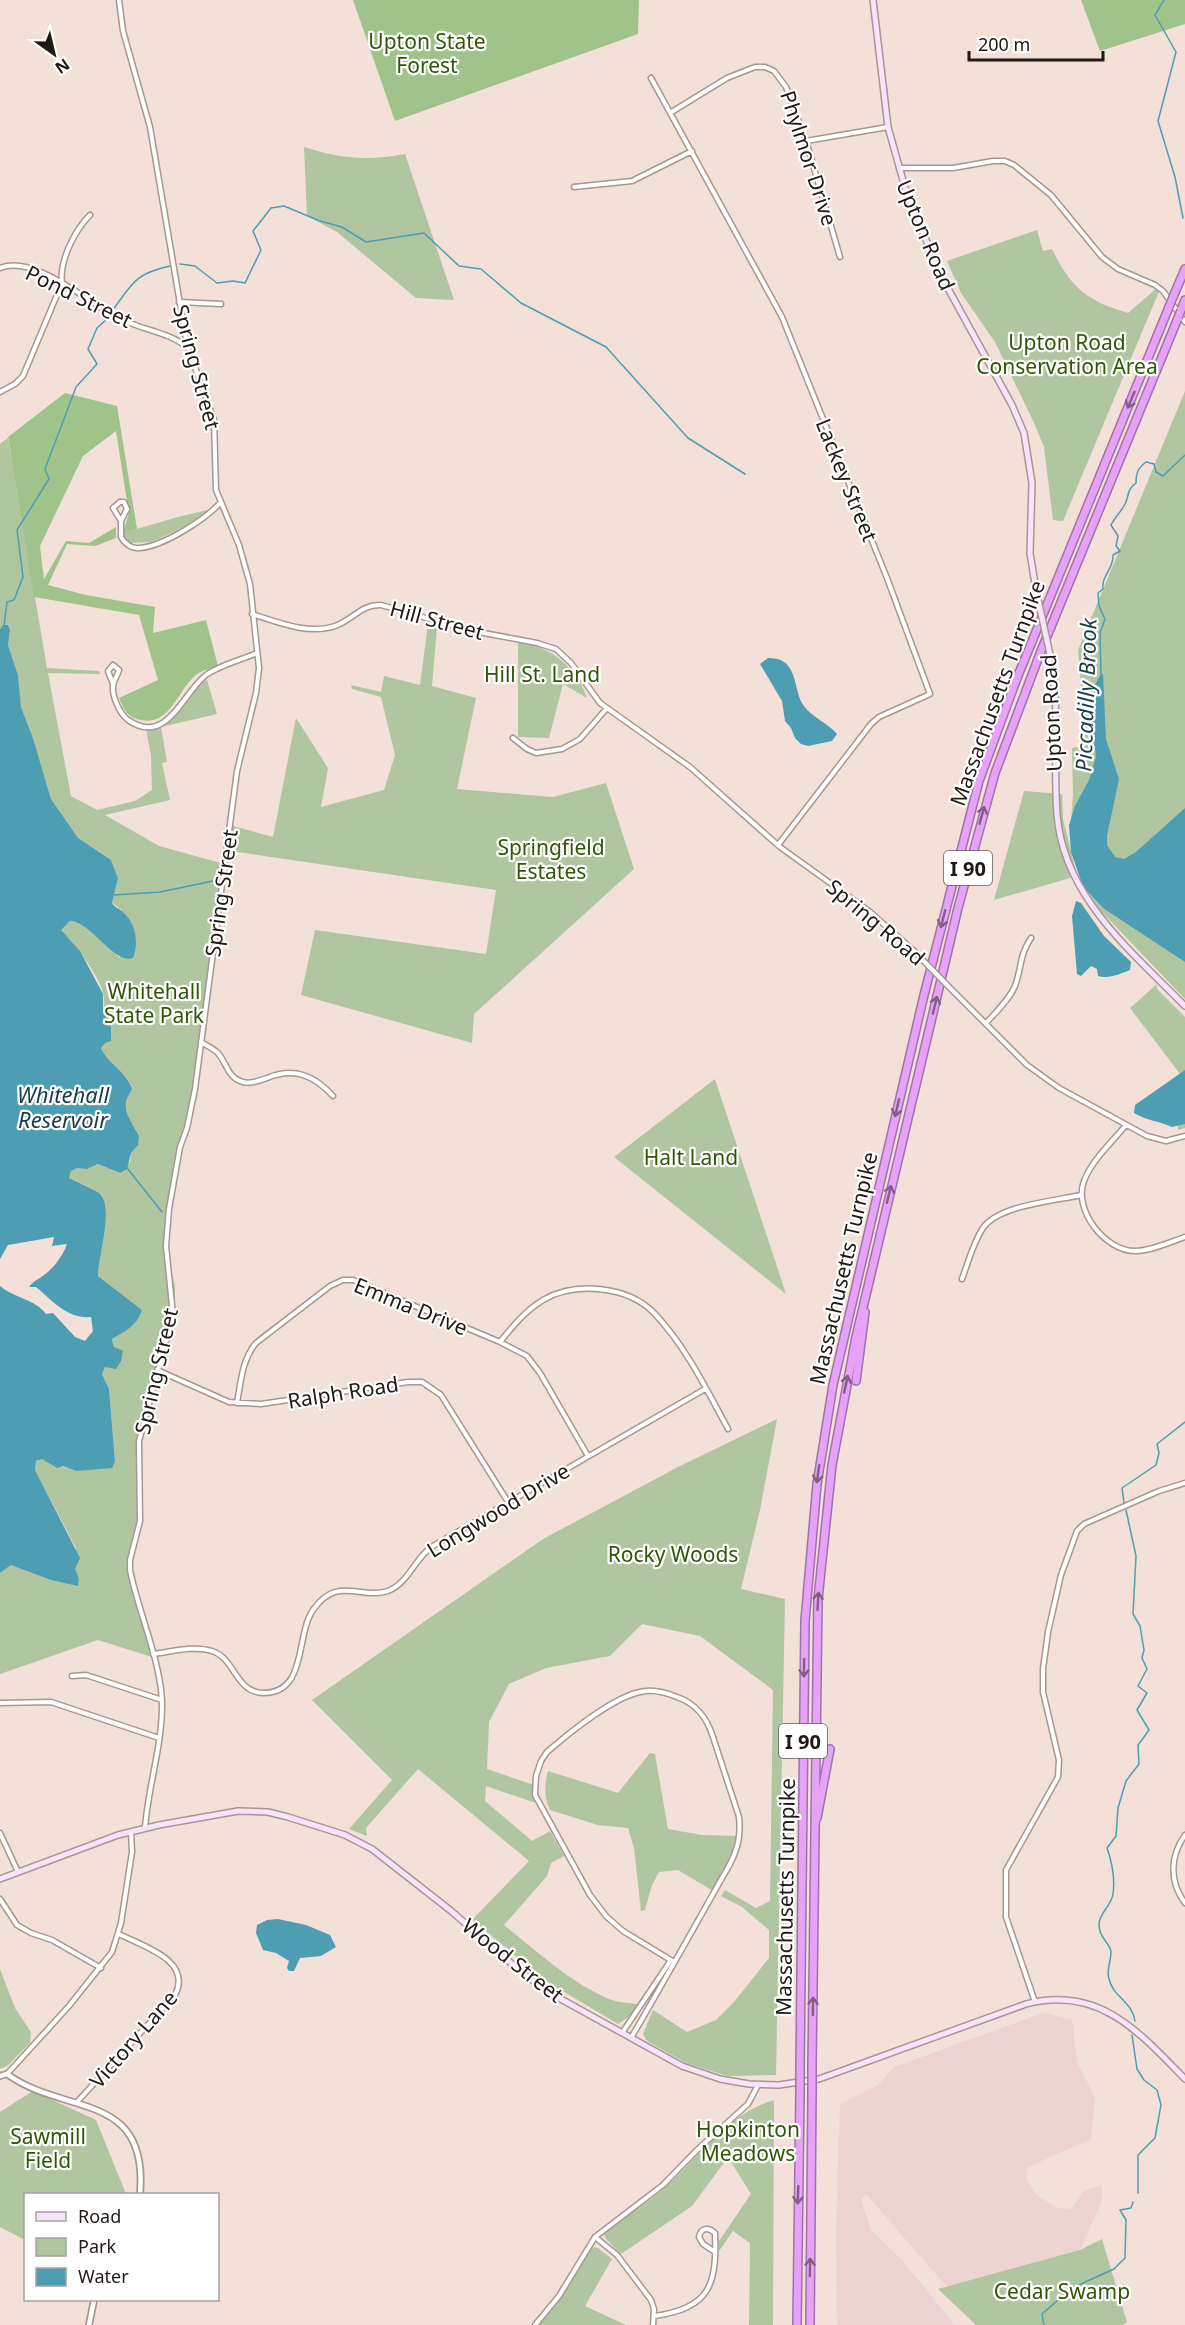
<svg xmlns="http://www.w3.org/2000/svg" width="1185" height="2325" viewBox="0 0 1185 2325" font-family="'Noto Sans',sans-serif">
	<rect width="100%" height="100%" fill="#f3e0d8"/>
	<path fill="#eed3d3" d="M1043,2013L1072,2019L1077,2062L1095,2097L1091,2139L1028,2167L1026,2178L1036,2195L1057,2208L1071,2209L1085,2190L1102,2185V2201L1080,2250L947,2287L866,2194L861,2200L871,2230L902,2260L955,2325H837L836,2230L840,2104L878,2085L894,2067Z"/>
	<path fill="#afc6a1" d="M304,147C341,159 367,161 405,154L454,300L416,298L337,232L307,216Z
		M1037,230L1043,251L1052,249C1071,288 1087,301 1128,313L1157,288L1160,289L1063,521L1053,520L1044,447L1035,425L995,342L961,293L947,261Z
		M1185,391V999L1095,905L1088,893L1103,908L1070,837L1073,795L1072,748L1086,746L1078,650Z
		M8,438L47,668L99,671L100,674L48,673L71,796L97,810L135,801L152,790L151,756L146,729C187,723 181,688 207,680L217,714L161,727L167,762L162,763L170,800L105,815L159,846L221,863L193,1094L173,1184L166,1231L169,1261L175,1285V1308L142,1431L140,1510L129,1566L130,1582L152,1657L98,1640L0,1674V1573L11,1565L28,1571L75,1569L76,1548L35,1470L36,1461L42,1459L76,1471L115,1461L109,1389L102,1374L114,1347L112,1339C126,1331 137,1326 142,1310L98,1276C98,1258 115,1205 99,1193C91,1187 78,1183 69,1178L71,1171L77,1168L87,1169L98,1164L120,1173L130,1162L131,1153L138,1145L136,1130C130,1125 125,1110 126,1102C127,1096 131,1093 132,1087C124,1069 108,1064 101,1048C110,1036 106,1025 104,1012C103,1006 105,999 103,993C98,974 75,943 60,930L70,921C88,923 108,945 120,958L122,910L112,903L118,878L111,860L83,843L78,838L51,799L33,738L21,707L18,675L8,645L10,630L8,625H3L0,629V444Z
		M216,508L212,513L152,542L131,543L126,540L123,533L178,517Z
		M428,624L437,627L432,686L476,698L457,789L553,797L606,783L634,869L474,1014L472,1043L301,995L315,930L486,954L496,890L231,851L233,826L273,837L296,718L328,768L321,807L384,790L395,755L381,697L352,689L351,685L381,692L384,676L420,685Z
		M518,642C551,646 577,668 587,698L563,684L549,738L518,737Z
		M1024,791L1062,794L1063,819L1077,876L994,900Z
		M1157,984V989L1185,1017V1128L1178,1130L1180,1074L1130,1008Z
		M715,1079L786,1294L614,1157Z
		M777,1419L760,1510L741,1589L785,1599L776,2075L727,2076L686,2063L647,2041L643,2034L653,2010L687,2032L716,2020L734,2002L769,1958V1930L742,1907L721,1896L725,1890L756,1908L770,1901L773,1690L700,1636L642,1624L610,1656L546,1668L509,1684L489,1722L487,1769L534,1785L536,1803L486,1786L485,1801L532,1841L550,1831L564,1856L551,1863L547,1876L504,1925C534,1949 576,1987 612,2000C620,2003 631,2003 639,2004L629,2017L618,2024L546,1981L472,1920L529,1861L418,1769L366,1828L367,1836L349,1829L392,1780L312,1700L543,1539L678,1467Z
		M650,1753L655,1754L668,1829L702,1835L739,1836L736,1851L713,1891L678,1870L659,1872L652,1885L645,1910L641,1911L634,1848L628,1828L598,1825L550,1810C544,1797 544,1785 548,1771L618,1793Z
		M0,1969L15,2008L31,2032L30,2043L7,2066L0,2069Z
		M33,2091L96,2120L126,2194H26L25,2240L0,2227V2112Z
		M774,2100L773,2325H749L750,2243L733,2231L719,2251V2241L751,2194L728,2157L692,2206L621,2254L606,2239L604,2234C618,2219 640,2209 656,2195C697,2163 722,2116 774,2100Z
		M1102,2239L1127,2322L1123,2325H976L938,2289L1080,2250Z
		M594,2247L598,2248L612,2259L585,2306L626,2325H538L562,2296L590,2250Z"/>
	<path fill="#a0c38c" d="M353,0H639L638,34L395,121Z
		M1081,0H1185V24L1100,51Z
		M65,393L117,406L137,529L123,533L130,509L127,502L116,431L83,456L40,546L44,579L66,541L89,543L116,527V538L95,546L67,544L48,585L86,595L155,607L153,633L206,620L218,666C211,668 203,670 196,675C178,689 171,726 141,720C128,718 124,710 119,698L158,680L139,615L34,597L8,437Z"/>
	<path fill="#4d9eb3" d="M3,625H8L10,630L8,645L18,675L21,707L33,738L51,799L78,838L111,860L118,878L112,903C115,908 119,908 123,912C136,924 139,943 133,958C114,965 92,922 70,921L61,930L80,951L103,994V1010L111,1028V1041L105,1043L101,1048C108,1064 124,1069 132,1088C131,1093 127,1096 126,1102C124,1114 134,1126 139,1136L138,1145L131,1153L127,1169L120,1173L98,1164L87,1169L77,1168L71,1171L69,1178C78,1183 90,1187 99,1193C115,1205 98,1258 98,1276L142,1310C137,1326 126,1331 112,1339L114,1347L123,1351L121,1361L116,1369L105,1367L102,1374L109,1389L115,1461L112,1468L76,1471L63,1466L57,1468L42,1459L36,1461L35,1470L80,1558L75,1569L79,1579L78,1586L51,1580L11,1565L0,1573V1286C14,1298 35,1299 46,1314L53,1313L75,1337L85,1341L93,1331L91,1317C67,1319 53,1301 36,1287H29C34,1280 38,1280 44,1275C54,1268 63,1255 67,1244L52,1246L54,1237L8,1245L0,1259V629Z
		M768,658C800,657 792,691 804,706C813,718 828,723 837,734L832,741L808,746L801,744L795,738L791,728L785,721L782,701L760,664Z
		M1103,674L1106,739L1119,779L1107,836V845L1115,857L1124,859L1136,852L1185,808V962L1103,908L1083,887L1071,852L1069,825L1075,806L1089,780L1096,757L1090,714L1094,687L1099,677Z
		M1076,901L1081,903L1104,936L1131,962L1130,970C1119,974 1110,979 1098,976L1097,969L1091,966L1081,976L1077,974L1072,916Z
		M1185,1070V1124L1172,1127C1159,1121 1145,1120 1134,1113L1135,1105Z
		M278,1919L306,1925L330,1935L336,1947L321,1956L300,1958L294,1971H289L287,1968L289,1961L276,1953L263,1950L256,1933L257,1925L267,1920Z"/>
	<g fill="none" stroke-linecap="round" stroke-linejoin="round">
		<path stroke="#4d9eb3" stroke-width="1.5" d="M1164,0L1155,15L1176,52L1158,121L1175,177L1183,218
			M180,264L195,266L217,283L233,281L245,283L261,250L253,231L271,208L284,206L320,221L342,227L366,242L424,233L459,266L481,269L521,303L606,347L688,438L745,474
			M112,311C133,283 134,274 170,266
			M4,626L7,602L14,600L23,577L17,530L49,479L45,469L76,387L97,364L88,349L97,328L107,319
			M1101,677L1100,633L1105,619L1099,606L1098,593L1103,589C1101,576 1114,569 1113,555L1120,551L1116,546L1118,536L1111,525C1115,517 1121,512 1125,504C1130,494 1126,491 1136,483C1136,473 1138,468 1146,462L1154,464L1156,472L1163,476L1185,455
			M114,895L160,892L213,881
			M127,1168L162,1212
			M1124,1503L1122,1488L1156,1465L1159,1453L1157,1444L1185,1422
			M1126,1510L1136,1556L1133,1614L1140,1626L1144,1650L1142,1658L1147,1669L1138,1686L1147,1693L1137,1710L1149,1730L1138,1745L1139,1764L1126,1781L1118,1808L1116,1836L1107,1848C1112,1862 1115,1879 1113,1894C1111,1908 1095,1915 1100,1931C1102,1939 1110,1944 1111,1952C1111,1961 1106,1971 1109,1979C1113,1997 1132,2001 1135,2021
			M1132,2035L1137,2069L1144,2080L1157,2090L1161,2105L1155,2138L1138,2155V2193
			M1044,2325L1042,2314L1072,2288L1114,2269L1125,2258L1126,2220L1120,2210L1131,2208L1133,2202"/>
		<defs>
			<path id="minor" d="M119,0L123,31L150,127L187,345L214,420L216,490L239,545L250,584L259,668L256,693L237,771L195,1089L187,1128L180,1147L169,1209L166,1246L173,1315L139,1441L140,1521L130,1560V1570C138,1611 162,1664 162,1705C162,1747 148,1787 145,1828
				M651,78L782,317L887,578L930,694L879,717L871,724L778,845
				M670,113L727,78L755,67H765L774,71L786,87L806,141L840,257
				M806,141L888,127
				M899,168H953L993,161H1005L1014,165L1051,195L1102,257L1118,269L1155,285L1163,291L1185,322
				M574,187L632,181L692,151
				M0,268C36,254 89,304 121,319C144,331 168,331 188,348
				M179,302L221,304
				M0,392L15,384L23,376L62,283C59,261 75,230 90,215
				M121,521L113,508L120,502H124L127,509L121,521V537C125,544 132,549 140,548C164,546 206,519 221,502
				M252,614C277,622 308,635 335,626C353,620 361,604 381,605L468,630L537,643L556,649L571,663L600,703L690,767L780,847L869,911L913,950
				M113,684L108,671L113,665L119,670C118,675 115,678 114,682C110,693 119,713 128,720C167,747 183,692 206,675C220,665 241,660 257,653
				M513,738L527,749L536,753L562,749L580,739L607,708
				M950,988L1027,1065L1059,1088L1147,1136L1166,1141L1185,1136
				M986,1023C996,1012 1009,1000 1015,986C1022,967 1019,956 1031,938
				M201,1042C206,1045 212,1048 217,1052C226,1061 227,1076 240,1081C248,1085 258,1081 267,1078C294,1067 314,1075 333,1096
				M1126,1125C1112,1142 1092,1160 1084,1181C1073,1210 1105,1251 1135,1251C1151,1251 1170,1242 1185,1237
				M962,1279C968,1263 973,1243 983,1228C999,1205 1055,1201 1081,1195
				M500,1342C513,1326 525,1311 543,1300C575,1281 628,1286 654,1313C685,1345 707,1390 728,1429
				M157,1370L229,1402L261,1404L408,1382H422L441,1395L508,1502
				M237,1403C241,1381 242,1360 256,1343L330,1286L343,1280H353L500,1342L527,1356L540,1373L588,1456
				M153,1654C170,1652 195,1645 212,1651C235,1658 235,1692 263,1693C308,1693 295,1636 313,1610C337,1575 360,1600 388,1591C409,1583 415,1557 433,1546L705,1389
				M72,1676L86,1675L162,1700
				M0,1703L51,1702L159,1738
				M0,1833L18,1872
				M1185,1835C1170,1856 1169,1882 1185,1903
				M0,1899L17,1925L31,1933L52,1940L101,1968
				M1035,2002L1006,1917V1870L1058,1777L1059,1760L1043,1692V1669L1048,1632L1061,1575L1077,1531L1084,1524L1159,1491L1185,1483
				M622,2033L671,1960
				M631,2038C665,1980 697,1922 730,1864C738,1848 741,1835 739,1817L713,1737C707,1718 697,1704 677,1697C667,1693 656,1690 646,1691C618,1693 569,1733 547,1752L541,1761L536,1776L535,1795L590,1895L606,1916L623,1931L674,1962
				M7,2074L69,2006L112,1952L121,1923L132,1852L131,1832
				M77,2102L175,1995C193,1960 142,1946 119,1934
				M595,2237L617,2255L651,2300L654,2309L653,2325
				M655,2316C710,2308 717,2285 715,2233C709,2227 701,2227 699,2237L703,2244L715,2252
				M535,2325L559,2296L595,2237L663,2185L697,2150L748,2104L758,2085"/>
			<path id="tertiary" d="M0,2076L7,2074C64,2116 149,2090 140,2194
				M89,2325L94,2300"/>
			<path id="secondary" d="M873,0L888,127L906,191L940,274L1012,405L1024,433L1032,483L1030,553L1036,590
				M1051,659C1060,709 1053,762 1057,814C1063,896 1131,951 1185,1006
				M0,1879L118,1835L159,1825L238,1811L268,1812L288,1817L345,1835L372,1849L450,1910L526,1976L559,1998L682,2066L720,2079L749,2084L779,2085L819,2079L1026,2004C1099,1985 1139,2032 1185,2079"/>
			<path id="motorway" d="M1173,297L1185,269
				M1181,310L1185,300
				M856,1381L865,1312
				M817,1818L830,1749
				M812,2065L818,1599L832,1465L856,1337L958,908L995,773L1041,651L1178,318
				M800,2067L805,1621L817,1484L833,1385L924,995L979,781L1017,678L1169,307
				M797,2325L800,2094
				M810,2325L812,2093"/>
		</defs>
		<use href="#minor" stroke="#a99690" stroke-width="7"/>
		<use href="#tertiary" stroke="#a99690" stroke-width="8"/>
		<use href="#secondary" stroke="#a99690" stroke-width="8"/>
		<use href="#motorway" stroke="#a172a9" stroke-width="10"/>
		<use href="#minor" stroke="#fff" stroke-width="4"/>
		<use href="#tertiary" stroke="#fff" stroke-width="4.5"/>
		<use href="#secondary" stroke="#f8e3fd" stroke-width="5"/>
		<use href="#motorway" stroke="#e7a3f9" stroke-width="7"/>
		<defs>
			<path id="minor-bridge" d="M913,950L950,988"/>
			<path id="secondary-bridge" d="M1036,590L1051,659"/>
			<path id="motorway-bridge" d="M1169,307L1173,297
				M1178,318L1181,310
				M812,2065V2093
				M800,2067V2094"/>
		</defs>
		<use href="#minor-bridge" stroke="#a99690" stroke-width="7" stroke-linecap="butt"/>
		<use href="#secondary-bridge" stroke="#a99690" stroke-width="8" stroke-linecap="butt"/>
		<use href="#motorway-bridge" stroke="#a172a9" stroke-width="10" stroke-linecap="butt"/>
		<use href="#minor-bridge" stroke="#fff" stroke-width="4"/>
		<use href="#secondary-bridge" stroke="#f8e3fd" stroke-width="5"/>
		<use href="#motorway-bridge" stroke="#e7a3f9" stroke-width="7"/>
	</g>
	<defs><path id="oneway-shaft" d="M-6 0H5M1.5-3L5.5 0L1.5 3" fill="none" stroke-width="1.6" stroke-linecap="round" stroke-linejoin="round" transform="scale(1.5)"/></defs>
	<g stroke="#835e87">
		<use href="#oneway-shaft" transform="translate(1131 400) rotate(113)"/>
		<use href="#oneway-shaft" transform="translate(982 815) rotate(-74)"/>
		<use href="#oneway-shaft" transform="translate(943 919) rotate(104)"/>
		<use href="#oneway-shaft" transform="translate(935 1005) rotate(-76)"/>
		<use href="#oneway-shaft" transform="translate(897 1108) rotate(103)"/>
		<use href="#oneway-shaft" transform="translate(889 1194) rotate(-77)"/>
		<use href="#oneway-shaft" transform="translate(846 1384) rotate(-78)"/>
		<use href="#oneway-shaft" transform="translate(818 1474) rotate(98)"/>
		<use href="#oneway-shaft" transform="translate(818 1601) rotate(-87)"/>
		<use href="#oneway-shaft" transform="translate(804 1668) rotate(91)"/>
		<use href="#oneway-shaft" transform="translate(813 2006) rotate(-89)"/>
		<use href="#oneway-shaft" transform="translate(798 2195) rotate(92)"/>
		<use href="#oneway-shaft" transform="translate(810 2267) rotate(-89)"/>
	</g>
	<g text-anchor="middle" dominant-baseline="central" stroke-width="4.5" stroke-linejoin="round" paint-order="stroke">
		<g fill="#fff" stroke="#625d5b" stroke-width="1.5">
			<rect x="944" y="851" width="48" height="34" rx="4.5"/>
			<rect x="779" y="1724" width="48" height="34" rx="4.5"/>
		</g>
		<g font-size="20" font-weight="bold" fill="#1f1815">
			<text x="968" y="868">I 90</text>
			<text x="803" y="1741">I 90</text>
		</g>
		<g font-size="21" fill="#2d5706" stroke="#fff">
			<text x="427" y="41">Upton State<tspan x="427" dy="24">Forest</tspan></text>
			<text x="1067" y="342">Upton Road<tspan x="1067" dy="24">Conservation Area</tspan></text>
			<text x="542" y="674">Hill St. Land</text>
			<text x="551" y="847">Springfield<tspan x="551" dy="24">Estates</tspan></text>
			<text x="154" y="991">Whitehall<tspan x="154" dy="24">State Park</tspan></text>
			<text x="691" y="1157">Halt Land</text>
			<text x="673" y="1554">Rocky Woods</text>
			<text x="748" y="2129">Hopkinton<tspan x="748" dy="24">Meadows</tspan></text>
			<text x="48" y="2136">Sawmill<tspan x="48" dy="24">Field</tspan></text>
			<text x="1062" y="2291">Cedar Swamp</text>
		</g>
		<g font-size="21" fill="#1f1815" stroke="#fff">
			<text transform="translate(809 158) rotate(72)">Phylmor Drive</text>
			<text transform="translate(926 235) rotate(67)">Upton Road</text>
			<text transform="translate(79 296) rotate(26)">Pond Street</text>
			<text transform="translate(197 367) rotate(75)">Spring Street</text>
			<text transform="translate(847 480) rotate(68)">Lackey Street</text>
			<text transform="translate(437 620) rotate(15)">Hill Street</text>
			<text transform="translate(997 693) rotate(-70)">Massachusetts Turnpike</text>
			<text transform="translate(1051 713) rotate(-93)">Upton Road</text>
			<text transform="translate(221 893) rotate(-82)">Spring Street</text>
			<text transform="translate(876 922) rotate(40)">Spring Road</text>
			<text transform="translate(843 1268) rotate(-77)">Massachusetts Turnpike</text>
			<text transform="translate(411 1306) rotate(22)">Emma Drive</text>
			<text transform="translate(156 1371) rotate(-77)">Spring Street</text>
			<text transform="translate(343 1392) rotate(-9)">Ralph Road</text>
			<text transform="translate(498 1510) rotate(-31)">Longwood Drive</text>
			<text transform="translate(785 1897) rotate(-89)">Massachusetts Turnpike</text>
			<text transform="translate(513 1960) rotate(38)">Wood Street</text>
			<text transform="translate(133 2039) rotate(-49)">Victory Lane</text>
		</g>
		<g font-size="22" font-style="italic" fill="#163c45" stroke="#fff">
			<text transform="translate(1085 695) rotate(-88)">Piccadilly Brook</text>
			<text x="63" y="1094">Whitehall<tspan x="63" dy="25">Reservoir</tspan></text>
		</g>
	</g>
	<rect x="24" y="2193" width="195" height="108" fill="#ffffff" stroke="#a5a3a1" stroke-width="1.5"/>
	<rect x="36" y="2212" width="30" height="9" fill="#f8e3fd" stroke="#a5a3a1" stroke-width="1.5"/>
	<text x="78" y="2223" font-size="18" fill="#1f1815">Road</text>
	<rect x="36" y="2238" width="30" height="18" fill="#afc6a1" stroke="#a5a3a1" stroke-width="1.5"/>
	<text x="78" y="2253" font-size="18" fill="#1f1815">Park</text>
	<rect x="36" y="2268" width="30" height="18" fill="#4d9eb3" stroke="#a5a3a1" stroke-width="1.5"/>
	<text x="78" y="2283" font-size="18" fill="#1f1815">Water</text>
	<g transform="translate(54 54) rotate(146)" stroke="#ffffff" stroke-width="4.5" paint-order="stroke">
	<path d="M0-4.5L10 22L0 15L-10 22Z" fill="#1f1815"/>
	<text y="-9" font-size="16" font-weight="bold" text-anchor="middle" fill="#1f1815">N</text>
	</g>
	<path d="M969 51v9h134v-9" fill="none" stroke="#1f1815" stroke-width="3"/>
	<text x="978" y="51" font-size="18" fill="#1f1815" stroke="#ffffff" stroke-width="4.5" paint-order="stroke">200 m</text>
</svg>
